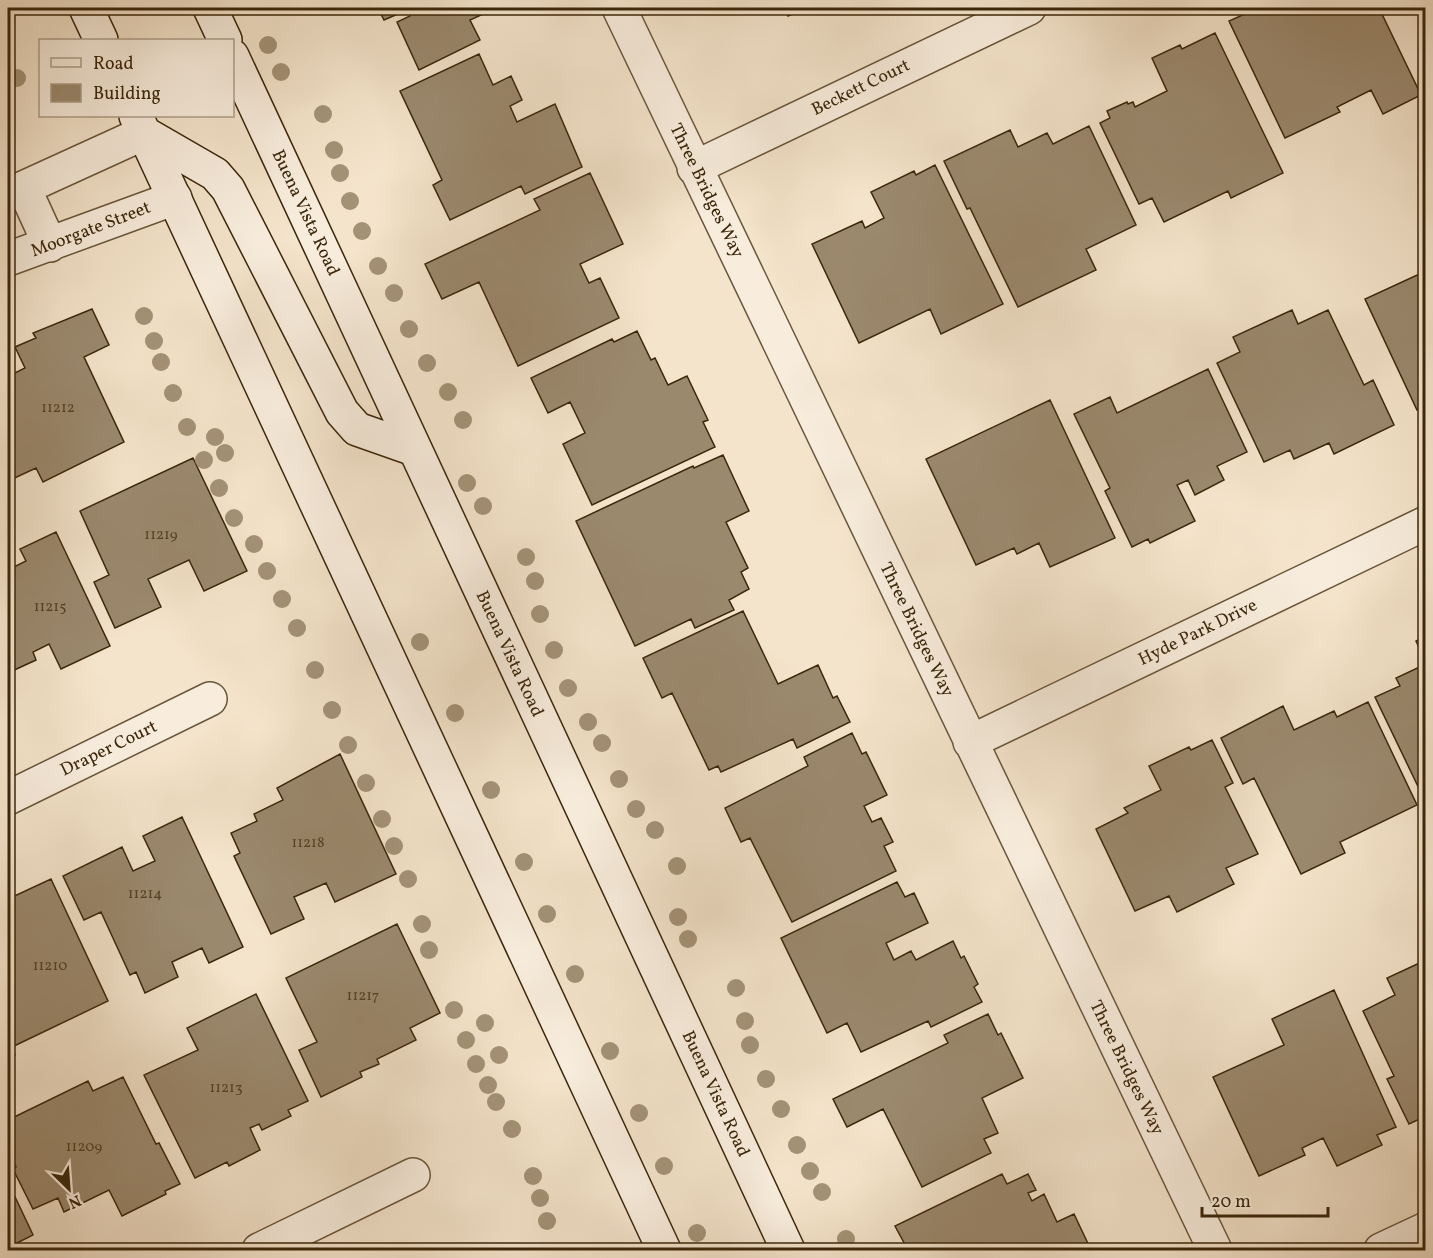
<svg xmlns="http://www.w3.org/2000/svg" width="1433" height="1258" viewBox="0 0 1433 1258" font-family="Vollkorn,serif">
	<rect width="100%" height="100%" fill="#f4e4cb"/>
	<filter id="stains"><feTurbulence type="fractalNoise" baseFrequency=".00333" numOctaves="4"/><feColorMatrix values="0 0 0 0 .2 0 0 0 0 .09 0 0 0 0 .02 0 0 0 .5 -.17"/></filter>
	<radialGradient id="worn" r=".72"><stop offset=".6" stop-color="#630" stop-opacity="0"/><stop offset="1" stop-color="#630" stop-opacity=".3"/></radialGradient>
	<path fill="#9b896e" stroke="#3b270a" stroke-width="1.5" d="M378,8H496L470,20L480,40L419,70L397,22L410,16L407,10L384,20Z
		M701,8H719L704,14Z
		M784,8H806L788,16Z
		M1258,8H1379L1421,95L1383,114L1371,90L1337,107L1340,112L1285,138L1229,21Z
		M1215,33L1283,173L1231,198L1228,191L1164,222L1152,198L1139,204L1100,123L1110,118L1107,111L1127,102L1128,104L1133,102L1135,107L1167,91L1152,58L1180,45L1182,49Z
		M479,54L493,85L511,76L522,100L510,106L517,122L555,104L582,167L525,194L521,186L450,220L433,185L442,180L400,91Z
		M1089,126L1136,225L1086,249L1096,270L1018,307L970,208L967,209L944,161L1010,130L1018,147L1047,133L1053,144Z
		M935,165L1003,304L941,334L930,309L859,343L812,244L862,221L865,228L884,218L871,192L914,171L916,175Z
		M590,173L623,244L580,264L589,283L600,278L619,318L518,366L479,282L442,299L425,264L540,210L534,199Z
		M1426,271V406L1417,410L1365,299Z
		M92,309L109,345L84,357L124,442L43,482L36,468L8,481V367L11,375L25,368L15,347L36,338L33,333Z
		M1292,310L1298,324L1328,310L1364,385L1373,380L1394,425L1334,454L1329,443L1294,459L1290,450L1264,462L1217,363L1240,352L1233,337Z
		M637,331L651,360L655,358L668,385L687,376L708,420L703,422L715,447L592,505L563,444L585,433L570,402L548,413L531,378L612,339L614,342Z
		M1208,369L1247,452L1217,466L1224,480L1195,495L1188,480L1177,485L1195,521L1150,543L1148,539L1132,547L1105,491L1110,488L1074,414L1110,397L1117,413Z
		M1050,400L1115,538L1050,567L1039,543L1017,554L1014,548L976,565L926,459Z
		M723,455L749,511L726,522L748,568L741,572L749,589L729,600L734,610L695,628L691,619L635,646L576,521L693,466L694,468Z
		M193,458L247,571L204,591L189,560L148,579L161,607L115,628L94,582L109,575L80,511Z
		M56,532L110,646L61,669L49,644L33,652L36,660L10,672L8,570L26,561L20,549Z
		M743,611L778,684L818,665L833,698L837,696L850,722L797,748L793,739L721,772L718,766L709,770L672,693L662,698L643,658Z
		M1426,636V662L1416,641Z
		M1426,664V800L1425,801L1375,697L1400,686L1396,678Z
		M1368,702L1417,805L1340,842L1345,853L1301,874L1254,778L1243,784L1221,738L1283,706L1294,730L1334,711L1337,717Z
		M852,733L862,754L866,752L887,795L864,806L872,822L881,818L893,842L884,846L896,871L792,922L750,838L741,842L725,808L808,766L804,757Z
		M1212,740L1233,783L1225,787L1258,854L1226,868L1234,884L1177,912L1169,896L1135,911L1096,829L1128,813L1124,808L1161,790L1149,766L1189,747L1191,750Z
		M340,754L396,874L335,902L326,883L294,897L304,919L271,934L234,856L240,853L231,833L257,821L254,814L283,800L277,788Z
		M182,817L243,947L209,963L202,948L172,962L178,977L145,993L136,972L130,975L101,912L84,920L63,876L122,847L133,871L155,861L143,836Z
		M51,879L108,1001L12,1047L15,1055L8,1058V899Z
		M897,882L905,897L914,893L928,923L886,943L894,960L911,951L916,960L953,941L961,958L964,956L978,984L974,987L982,1002L931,1027L928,1021L861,1052L847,1023L827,1033L781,938Z
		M397,924L440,1013L410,1028L416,1040L377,1059L379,1064L360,1072L362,1077L321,1097L299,1050L317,1042L286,978Z
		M1426,960V1116L1409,1124L1387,1079L1394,1076L1363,1011L1395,995L1387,978Z
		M1334,990L1396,1127L1377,1135L1382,1145L1337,1166L1323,1138L1302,1148L1305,1155L1259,1176L1213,1077L1284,1045L1272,1019Z
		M256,994L308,1101L288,1110L291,1116L262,1130L259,1124L250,1128L260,1150L229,1166L227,1162L195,1178L144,1075L198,1050L187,1028Z
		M988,1014L998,1035L1001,1033L1023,1078L982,1098L998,1133L984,1139L991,1153L922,1187L883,1109L847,1127L833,1099L948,1043L944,1035Z
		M123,1077L156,1144L159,1143L180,1184L165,1191L166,1194L122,1216L109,1190L64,1212L58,1198L33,1209L13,1169L16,1167L8,1149V1120L88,1081L93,1091Z
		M1002,1174L1007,1184L1028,1174L1036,1190L1028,1193L1032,1201L1044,1194L1057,1222L1074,1214L1091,1250H908L895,1226Z
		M8,1182L33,1235L13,1245L14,1250H8Z"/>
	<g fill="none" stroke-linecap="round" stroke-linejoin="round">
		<defs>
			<path id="minor" d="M619,8L1215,1250
				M694,168L1029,8
				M24,188L50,245
				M8,195L144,133
				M8,259L175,198
				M970,742L1426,523
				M8,798L210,699
				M259,1250L413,1175
				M1381,1250L1426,1229"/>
			<path id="secondary" d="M86,8L101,40
				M210,8L225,40
				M232,56L788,1250
				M136,116L664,1250
				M144,133L215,174L228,189L342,412L357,429L414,449"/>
		</defs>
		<use href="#minor" stroke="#69563a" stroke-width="36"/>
		<use href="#secondary" stroke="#3b270a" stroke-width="36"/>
		<use href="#minor" stroke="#f8eddd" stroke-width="33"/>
		<use href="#secondary" stroke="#f8eddd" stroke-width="33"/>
	</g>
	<g fill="#a49277">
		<circle cx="268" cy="45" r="9"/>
		<circle cx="281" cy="72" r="9"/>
		<circle cx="17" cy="78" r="9"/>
		<circle cx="323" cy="114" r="9"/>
		<circle cx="334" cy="150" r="9"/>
		<circle cx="340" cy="173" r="9"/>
		<circle cx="350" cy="201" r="9"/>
		<circle cx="362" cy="231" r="9"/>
		<circle cx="378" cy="266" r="9"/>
		<circle cx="394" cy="293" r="9"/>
		<circle cx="144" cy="316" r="9"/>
		<circle cx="409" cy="329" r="9"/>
		<circle cx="154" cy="341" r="9"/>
		<circle cx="161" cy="362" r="9"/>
		<circle cx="427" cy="363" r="9"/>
		<circle cx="448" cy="392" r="9"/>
		<circle cx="173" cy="393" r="9"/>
		<circle cx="463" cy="420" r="9"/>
		<circle cx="187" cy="427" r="9"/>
		<circle cx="215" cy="437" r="9"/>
		<circle cx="225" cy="453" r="9"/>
		<circle cx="204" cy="460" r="9"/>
		<circle cx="467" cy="483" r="9"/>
		<circle cx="219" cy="488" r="9"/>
		<circle cx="483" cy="506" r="9"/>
		<circle cx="234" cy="518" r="9"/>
		<circle cx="254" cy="544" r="9"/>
		<circle cx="526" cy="557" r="9"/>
		<circle cx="267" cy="571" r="9"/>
		<circle cx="535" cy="581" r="9"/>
		<circle cx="282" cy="599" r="9"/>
		<circle cx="540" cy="614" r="9"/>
		<circle cx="297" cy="628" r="9"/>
		<circle cx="420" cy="642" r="9"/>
		<circle cx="554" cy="650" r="9"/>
		<circle cx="315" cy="670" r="9"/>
		<circle cx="568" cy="688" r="9"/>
		<circle cx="332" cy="710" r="9"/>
		<circle cx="455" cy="713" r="9"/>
		<circle cx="588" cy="722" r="9"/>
		<circle cx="602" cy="743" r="9"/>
		<circle cx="348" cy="745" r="9"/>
		<circle cx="619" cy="779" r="9"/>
		<circle cx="366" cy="783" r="9"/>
		<circle cx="491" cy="790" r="9"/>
		<circle cx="636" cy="809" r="9"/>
		<circle cx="382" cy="819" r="9"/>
		<circle cx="655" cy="830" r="9"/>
		<circle cx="394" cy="846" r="9"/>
		<circle cx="524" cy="862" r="9"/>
		<circle cx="677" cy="866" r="9"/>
		<circle cx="408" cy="879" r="9"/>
		<circle cx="547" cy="914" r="9"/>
		<circle cx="678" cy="917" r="9"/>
		<circle cx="422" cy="924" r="9"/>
		<circle cx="688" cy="939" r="9"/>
		<circle cx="429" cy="950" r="9"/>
		<circle cx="575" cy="974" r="9"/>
		<circle cx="736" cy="988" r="9"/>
		<circle cx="454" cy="1010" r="9"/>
		<circle cx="745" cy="1021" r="9"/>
		<circle cx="485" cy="1023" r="9"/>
		<circle cx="466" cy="1040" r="9"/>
		<circle cx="750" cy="1045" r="9"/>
		<circle cx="610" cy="1051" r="9"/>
		<circle cx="499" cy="1055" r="9"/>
		<circle cx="476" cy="1064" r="9"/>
		<circle cx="766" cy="1079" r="9"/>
		<circle cx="488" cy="1085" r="9"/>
		<circle cx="496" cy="1102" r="9"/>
		<circle cx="781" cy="1109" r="9"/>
		<circle cx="639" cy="1113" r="9"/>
		<circle cx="512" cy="1129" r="9"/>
		<circle cx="797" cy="1145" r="9"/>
		<circle cx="664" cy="1166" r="9"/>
		<circle cx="810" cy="1171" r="9"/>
		<circle cx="533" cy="1176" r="9"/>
		<circle cx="822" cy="1192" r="9"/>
		<circle cx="540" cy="1198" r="9"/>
		<circle cx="547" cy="1221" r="9"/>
		<circle cx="697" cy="1233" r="9"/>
		<circle cx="846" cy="1239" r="9"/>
	</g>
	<g text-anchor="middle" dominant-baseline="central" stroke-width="6" stroke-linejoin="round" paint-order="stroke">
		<g font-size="15" fill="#534023">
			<text x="58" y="408">11212</text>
			<text x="161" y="535">11219</text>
			<text x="50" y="607">11215</text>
			<text x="308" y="843">11218</text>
			<text x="145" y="894">11214</text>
			<text x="50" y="966">11210</text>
			<text x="363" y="996">11217</text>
			<text x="226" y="1088">11213</text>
			<text x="84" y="1147">11209</text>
		</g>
		<g font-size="18" fill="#3b270a" stroke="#f8eddd">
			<text transform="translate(861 88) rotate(-26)">Beckett Court</text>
			<text transform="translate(706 191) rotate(64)">Three Bridges Way</text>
			<text transform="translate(305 213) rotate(65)">Buena Vista Road</text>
			<text transform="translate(91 230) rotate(-21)">Moorgate Street</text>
			<text transform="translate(916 630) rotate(64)">Three Bridges Way</text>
			<text transform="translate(1198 633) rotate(-26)">Hyde Park Drive</text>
			<text transform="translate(509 654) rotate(65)">Buena Vista Road</text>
			<text transform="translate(109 749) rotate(-26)">Draper Court</text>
			<text transform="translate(1126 1068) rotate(64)">Three Bridges Way</text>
			<text transform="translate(715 1094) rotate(65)">Buena Vista Road</text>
		</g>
	</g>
	<rect width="1433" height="1258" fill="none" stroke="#f4e4cb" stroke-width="30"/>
	<rect x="9" y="9" width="1415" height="1240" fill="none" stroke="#3b270a" stroke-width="3"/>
	<rect x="15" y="15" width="1403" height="1228" fill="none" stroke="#3b270a" stroke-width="1.5"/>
	<rect x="39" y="39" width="195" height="78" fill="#f8eddd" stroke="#ac9e89" stroke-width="1.5"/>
	<rect x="51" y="58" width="30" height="9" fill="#f8eddd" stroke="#ac9e89" stroke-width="1.5"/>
	<text x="93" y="69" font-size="18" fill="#3b270a">Road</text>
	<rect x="51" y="84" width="30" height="18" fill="#9b896e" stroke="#ac9e89" stroke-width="1.5"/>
	<text x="93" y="99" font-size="18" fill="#3b270a">Building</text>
	<g transform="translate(69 1189) rotate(155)" stroke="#f8eddd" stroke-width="4.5" paint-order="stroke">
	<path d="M0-4.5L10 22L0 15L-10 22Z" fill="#3b270a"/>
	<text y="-9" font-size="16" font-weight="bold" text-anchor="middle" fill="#3b270a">N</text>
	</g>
	<path d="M1202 1207v9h126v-9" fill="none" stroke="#3b270a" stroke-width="3"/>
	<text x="1211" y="1207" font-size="18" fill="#3b270a" stroke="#f8eddd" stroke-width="4.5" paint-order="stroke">20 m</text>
	<rect width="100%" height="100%" filter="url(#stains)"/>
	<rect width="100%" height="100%" fill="url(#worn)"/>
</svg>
